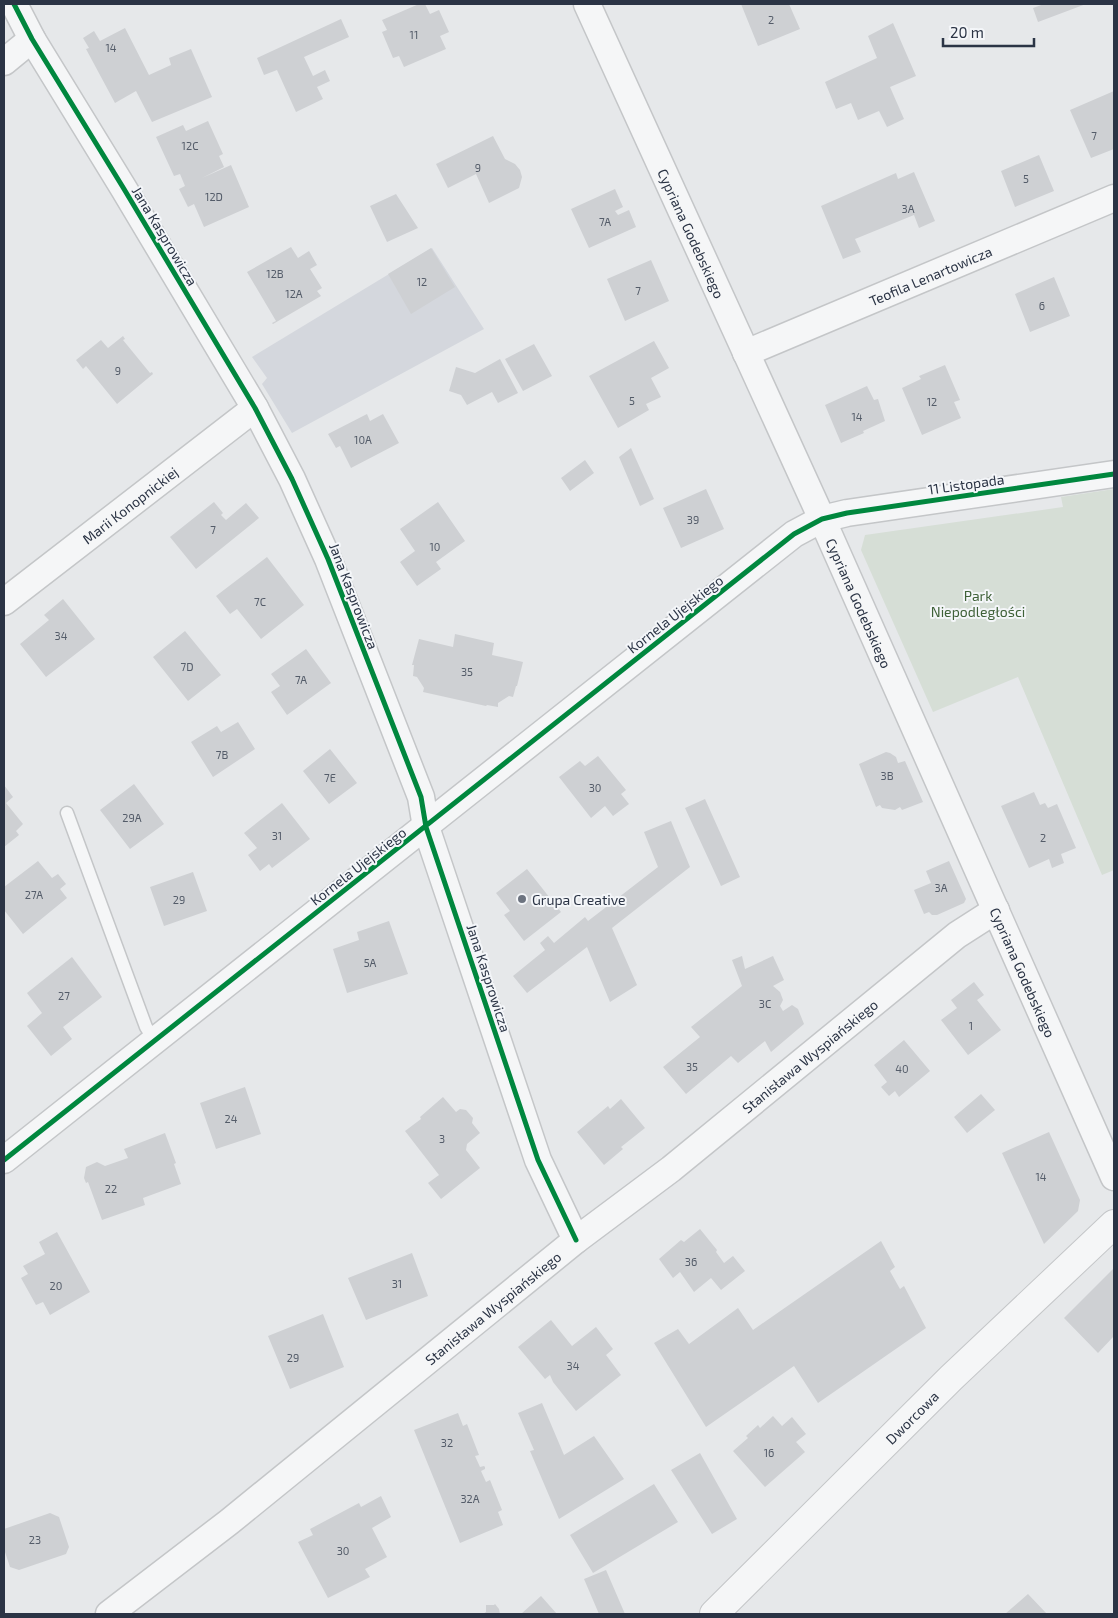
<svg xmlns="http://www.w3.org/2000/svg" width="1118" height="1618" viewBox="0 0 1118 1618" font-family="'Exo 2',sans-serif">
	<rect width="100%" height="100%" fill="#e6e8ea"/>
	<path fill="#d4d7dd" d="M432,248L484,329L292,433L262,384L267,378L252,357Z"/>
	<path fill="#d6ded6" d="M1114,489V870L1102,875L1018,677L933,712L861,550L865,535L1063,507L1061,497Z"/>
	<path fill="#ced0d3" d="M419,4H425L430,14L439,10L449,32L440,36L446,49L404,67L399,56L393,58L382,32L387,30L382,20Z
		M741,4H789L800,29L758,46Z
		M1044,4H1086L1038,22L1033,8Z
		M341,19L349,37L304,57L313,76L325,70L330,81L317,87L323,99L296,112L277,70L264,75L257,58Z
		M893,23L916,76L890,87L904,119L887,127L879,111L858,120L851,103L836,109L825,82L877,58L868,36Z
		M125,28L149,75L171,65L169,58L191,49L212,97L152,122L136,91L115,103L86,49L89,48L83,38L94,31L100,41Z
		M1114,91V149L1091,158L1070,110Z
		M208,121L223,154L219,156L224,167L202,178L231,165L249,207L204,227L194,204L188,207L179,189L185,186L180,174L174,176L156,137L183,125L186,131Z
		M493,136L505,159L515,164L520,170L522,177L519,188L489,203L476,174L448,188L436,164Z
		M1039,155L1054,191L1015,207L1001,171Z
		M914,172L935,221L919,228L914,215L855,239L861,252L843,259L821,206L896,173L898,179Z
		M615,189L623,207L615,211L618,215L629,210L636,227L589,248L571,209Z
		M396,194L418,228L387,242L370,206Z
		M291,247L298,258L309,251L317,265L310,269L322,288L317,291L321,296L273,324L272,323L276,321L247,272Z
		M431,248L455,287L411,314L388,274Z
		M651,260L669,301L625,321L607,279Z
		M1054,277L1070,316L1030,332L1015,294Z
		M123,336L125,339L123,340L150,373L152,372L153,374L117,404L86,366L83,369L76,360L101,340L108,348Z
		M654,341L669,368L651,378L661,397L646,404L649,410L618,428L589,376Z
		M534,344L552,376L523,391L505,359Z
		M500,359L518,393L498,403L492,392L467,405L461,395L449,391L456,367L475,373Z
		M945,365L960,400L954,402L961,418L922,435L902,388L921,379L919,376Z
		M867,386L874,400L878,399L885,421L863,431L864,433L841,443L825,405Z
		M367,414L370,421L383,414L399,443L351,468L340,446L336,448L328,434Z
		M631,448L654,499L640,506L619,457Z
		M585,460L594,473L570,491L561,478Z
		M706,489L724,529L681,548L663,508Z
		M214,502L223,513L221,515L226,520L246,503L259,518L196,569L170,537Z
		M438,502L465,541L436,562L441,569L417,586L400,562L415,551L400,529Z
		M267,557L304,605L261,639L237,609L230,614L216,596Z
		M63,599L95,639L46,677L20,644L49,620L44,615Z
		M185,631L221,675L188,701L153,657Z
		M455,634L494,643L492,655L523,662L517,686H516L513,697L509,696L498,703V707L487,705L486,706L423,692L424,688L417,677L413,676L414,665H412L419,639L453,647Z
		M306,649L331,683L287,715L271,692L280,686L271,674Z
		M238,722L255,749L213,777L191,742L217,726L221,732Z
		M330,749L357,783L329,804L303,771Z
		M886,752L890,753L896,757L898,763L905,761L923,802L902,810L900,807L895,810L882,808L880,805L876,807L859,764Z
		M598,756L626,790L621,794L629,804L613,816L605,806L591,818L559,777L580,761L585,766Z
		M134,784L164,824L130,849L100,810Z
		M4,785L13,797L6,803L23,824L16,831L19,835L4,847Z
		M1034,792L1040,805L1045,803L1048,808L1057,804L1076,848L1061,854L1064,863L1052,868L1049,859L1029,868L1001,806Z
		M705,799L740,877L721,886L685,808Z
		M282,803L310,839L272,868L269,864L260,871L248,855L257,848L244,833Z
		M671,821L690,867L612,928L637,985L610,1002L587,947L527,993L513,976L545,950L540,943L548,936L554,943L585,917L588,921L658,867L644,832Z
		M38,861L52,878L58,874L66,884L60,889L67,898L23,934L4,910V887Z
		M949,861L966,899L964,903L937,915H932L929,912L924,914L914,890L931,883L926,871Z
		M527,869L561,912L524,941L504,915L510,911L496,893Z
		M193,872L207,911L164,926L150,887Z
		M389,921L408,974L347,993L333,949L359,940L357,932Z
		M742,956L745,969L773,956L784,980L773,986L780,992L783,1000L780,1006L783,1011L792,1005L798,1009L804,1024L771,1052L765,1041L738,1063L731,1056L686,1094L663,1067L700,1037L691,1027L742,986L732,960Z
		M72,957L102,997L63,1027L72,1039L51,1056L27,1026L42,1013L27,993Z
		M974,982L984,995L977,1000L1001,1030L968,1055L941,1020L957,1008L951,1000Z
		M904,1040L930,1071L899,1097L895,1091L889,1096L881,1087L887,1082L874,1065Z
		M245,1087L261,1134L216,1149L200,1103Z
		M981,1094L995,1110L967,1133L954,1117Z
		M443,1097L456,1112L460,1109L466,1110L473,1118L472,1123L480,1133L467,1144L466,1150L480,1168L441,1199L428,1183L439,1175L405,1131L421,1119L420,1117Z
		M621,1099L645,1128L621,1147L623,1149L604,1165L577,1132L608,1106L610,1109Z
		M1049,1132L1080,1200L1078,1211L1044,1244L1002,1153Z
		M165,1133L176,1163L174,1164L181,1184L143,1198L145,1205L102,1220L88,1182L86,1183L84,1178L86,1167L97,1162L105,1166L128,1158L124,1149Z
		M700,1229L717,1250L716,1252L724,1263L733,1256L745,1271L721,1290L711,1278L694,1292L680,1272L673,1278L659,1259L681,1240L684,1242Z
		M57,1232L90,1292L50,1315L43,1302L36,1305L21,1278L28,1274L23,1266L45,1254L39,1242Z
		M881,1241L895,1267L890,1271L891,1273L900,1289L904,1286L926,1328L818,1403L794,1366L706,1427L654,1343L678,1329L689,1344L738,1308L753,1330Z
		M412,1253L428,1296L366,1320L348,1278Z
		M1114,1268V1336L1098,1353L1064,1318Z
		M323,1314L344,1367L290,1389L268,1336Z
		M551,1320L572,1346L596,1327L613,1349L606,1355L621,1375L576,1411L553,1382L550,1375L545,1379L518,1347Z
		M542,1403L564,1455L594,1436L624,1479L559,1519L530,1451L534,1450L518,1413Z
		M458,1413L463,1426L467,1424L479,1455L475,1456L480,1467L484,1466L485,1467V1469L481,1471L486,1482L490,1480L502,1510L498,1512L503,1525L460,1543L414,1430Z
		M773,1416L782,1426L792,1417L806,1434L796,1442L805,1452L765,1487L733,1451L748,1438L746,1436L758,1425L760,1428Z
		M700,1453L737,1519L712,1534L671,1470Z
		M654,1484L678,1522L593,1573L570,1535Z
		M381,1496L391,1517L372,1528L387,1557L365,1569L370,1577L328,1598L298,1542L313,1535L310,1529L359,1503L361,1507Z
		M50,1513L59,1517L69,1547L66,1554L19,1570L10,1567L4,1549V1529Z
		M606,1570L625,1614H599L584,1579Z
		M1028,1594L1047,1614H1005Z
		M541,1596L557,1614H521Z
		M495,1604L499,1609L500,1614H483L486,1612V1605H494Z"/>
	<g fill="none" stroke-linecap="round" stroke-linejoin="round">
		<defs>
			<path id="service" d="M67,813L146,1027L155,1041"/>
			<g id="minor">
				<path d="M14,4L32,39L124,189L255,408L292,479L328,559L421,797L426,827L538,1160L576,1240"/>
				<path id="s1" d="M587,4L822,519L1114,1177"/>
				<path d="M4,62L32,39"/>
				<path id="s2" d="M746,353L1114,198"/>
				<path id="s3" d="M4,602L255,408"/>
				<path d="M4,1160L794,534L822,519L847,513L1114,474"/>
				<path id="s4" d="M109,1614L229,1522L576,1240L671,1169L957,935L996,910"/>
			</g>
			<g id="tertiary">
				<path id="s5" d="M714,1614L951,1378L1114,1224"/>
			</g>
		</defs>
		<use href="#service" stroke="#c4c6c8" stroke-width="15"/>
		<use href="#minor" stroke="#c4c6c8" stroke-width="29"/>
		<use href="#tertiary" stroke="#c4c6c8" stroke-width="30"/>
		<use href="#service" stroke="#f5f6f7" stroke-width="12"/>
		<use href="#minor" stroke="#f5f6f7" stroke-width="26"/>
		<use href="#tertiary" stroke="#f5f6f7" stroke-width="28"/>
		<defs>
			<path id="cycleway" d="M14,4L32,39L124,189L255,408L292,479L328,559L421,797L426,827L538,1160L576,1240
				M4,1160L794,534L822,519L847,513L1114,474"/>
		</defs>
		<use href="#cycleway" stroke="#f4f6f9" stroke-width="8"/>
		<use href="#cycleway" stroke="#00873e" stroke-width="5"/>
	</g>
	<circle fill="#6c737f" stroke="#f4f6f9" stroke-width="2" cx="522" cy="899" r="5"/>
	<g text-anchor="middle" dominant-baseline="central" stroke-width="4" stroke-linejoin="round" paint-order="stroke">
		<g font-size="11" fill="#545c69">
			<text x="771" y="19">2</text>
			<text x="414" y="34">11</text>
			<text x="111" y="47">14</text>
			<text x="1094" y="135">7</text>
			<text x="190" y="145">12C</text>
			<text x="478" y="167">9</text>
			<text x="1026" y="178">5</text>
			<text x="214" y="196">12D</text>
			<text x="908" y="208">3A</text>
			<text x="605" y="221">7A</text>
			<text x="275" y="273">12B</text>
			<text x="422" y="281">12</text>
			<text x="638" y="290">7</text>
			<text x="294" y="293">12A</text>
			<text x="1042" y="305">6</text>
			<text x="118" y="370">9</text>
			<text x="632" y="400">5</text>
			<text x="932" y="401">12</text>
			<text x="857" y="416">14</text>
			<text x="363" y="439">10A</text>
			<text x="693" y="519">39</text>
			<text x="213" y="529">7</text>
			<text x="435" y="546">10</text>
			<text x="260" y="601">7C</text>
			<text x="61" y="635">34</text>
			<text x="187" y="666">7D</text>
			<text x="467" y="671">35</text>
			<text x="301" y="679">7A</text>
			<text x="222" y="754">7B</text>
			<text x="887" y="775">3B</text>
			<text x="330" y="777">7E</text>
			<text x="595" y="787">30</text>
			<text x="132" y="817">29A</text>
			<text x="277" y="835">31</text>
			<text x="1043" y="837">2</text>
			<text x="941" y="887">3A</text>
			<text x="34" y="894">27A</text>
			<text x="179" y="899">29</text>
			<text x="370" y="962">5A</text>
			<text x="64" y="995">27</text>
			<text x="765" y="1003">3C</text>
			<text x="971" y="1025">1</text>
			<text x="692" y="1066">35</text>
			<text x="902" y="1068">40</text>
			<text x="231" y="1118">24</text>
			<text x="442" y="1138">3</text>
			<text x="1041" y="1176">14</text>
			<text x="111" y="1188">22</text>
			<text x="691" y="1261">36</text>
			<text x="397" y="1283">31</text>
			<text x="56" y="1285">20</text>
			<text x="293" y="1357">29</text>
			<text x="573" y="1365">34</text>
			<text x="447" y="1442">32</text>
			<text x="769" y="1452">16</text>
			<text x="470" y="1498">32A</text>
			<text x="35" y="1539">23</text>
			<text x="343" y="1550">30</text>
		</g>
		<g font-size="14" fill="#2b3445" stroke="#f4f6f9">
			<text stroke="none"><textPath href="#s1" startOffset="252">Cypriana Godebskiego</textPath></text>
			<text transform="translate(165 236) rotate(59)">Jana Kasprowicza</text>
			<text stroke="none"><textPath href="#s2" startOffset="200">Teofila Lenartowicza</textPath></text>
			<text transform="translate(966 484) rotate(-8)">11 Listopada</text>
			<text stroke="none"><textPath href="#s3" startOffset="159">Marii Konopnickiej</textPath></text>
			<text transform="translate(354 596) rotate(69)">Jana Kasprowicza</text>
			<text stroke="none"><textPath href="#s1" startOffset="658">Cypriana Godebskiego</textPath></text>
			<text transform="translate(675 614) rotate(-38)">Kornela Ujejskiego</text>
			<text transform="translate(358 866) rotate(-38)">Kornela Ujejskiego</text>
			<text stroke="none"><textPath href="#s1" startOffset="1062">Cypriana Godebskiego</textPath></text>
			<text transform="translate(489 978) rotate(72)">Jana Kasprowicza</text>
			<text stroke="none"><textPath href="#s4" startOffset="896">Stanisława Wyspiańskiego</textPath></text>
			<text stroke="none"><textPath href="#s4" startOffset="491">Stanisława Wyspiańskiego</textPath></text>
			<text stroke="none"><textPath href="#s5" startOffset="279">Dworcowa</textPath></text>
		</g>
		<g font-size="14" fill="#3f6138" stroke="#f4f6f9">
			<text x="978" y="595">Park<tspan x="978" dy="16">Niepodległości</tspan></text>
		</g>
		<g font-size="14" fill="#2b3445" stroke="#f4f6f9" text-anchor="start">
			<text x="532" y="899">Grupa Creative</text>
		</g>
	</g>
	<rect width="1118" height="1618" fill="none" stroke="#2b3445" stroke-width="10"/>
	<path d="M943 38v8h91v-8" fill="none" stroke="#2b3445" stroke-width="2.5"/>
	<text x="950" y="38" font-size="15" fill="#2b3445" stroke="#f4f6f9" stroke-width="4" paint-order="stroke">20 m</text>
</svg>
